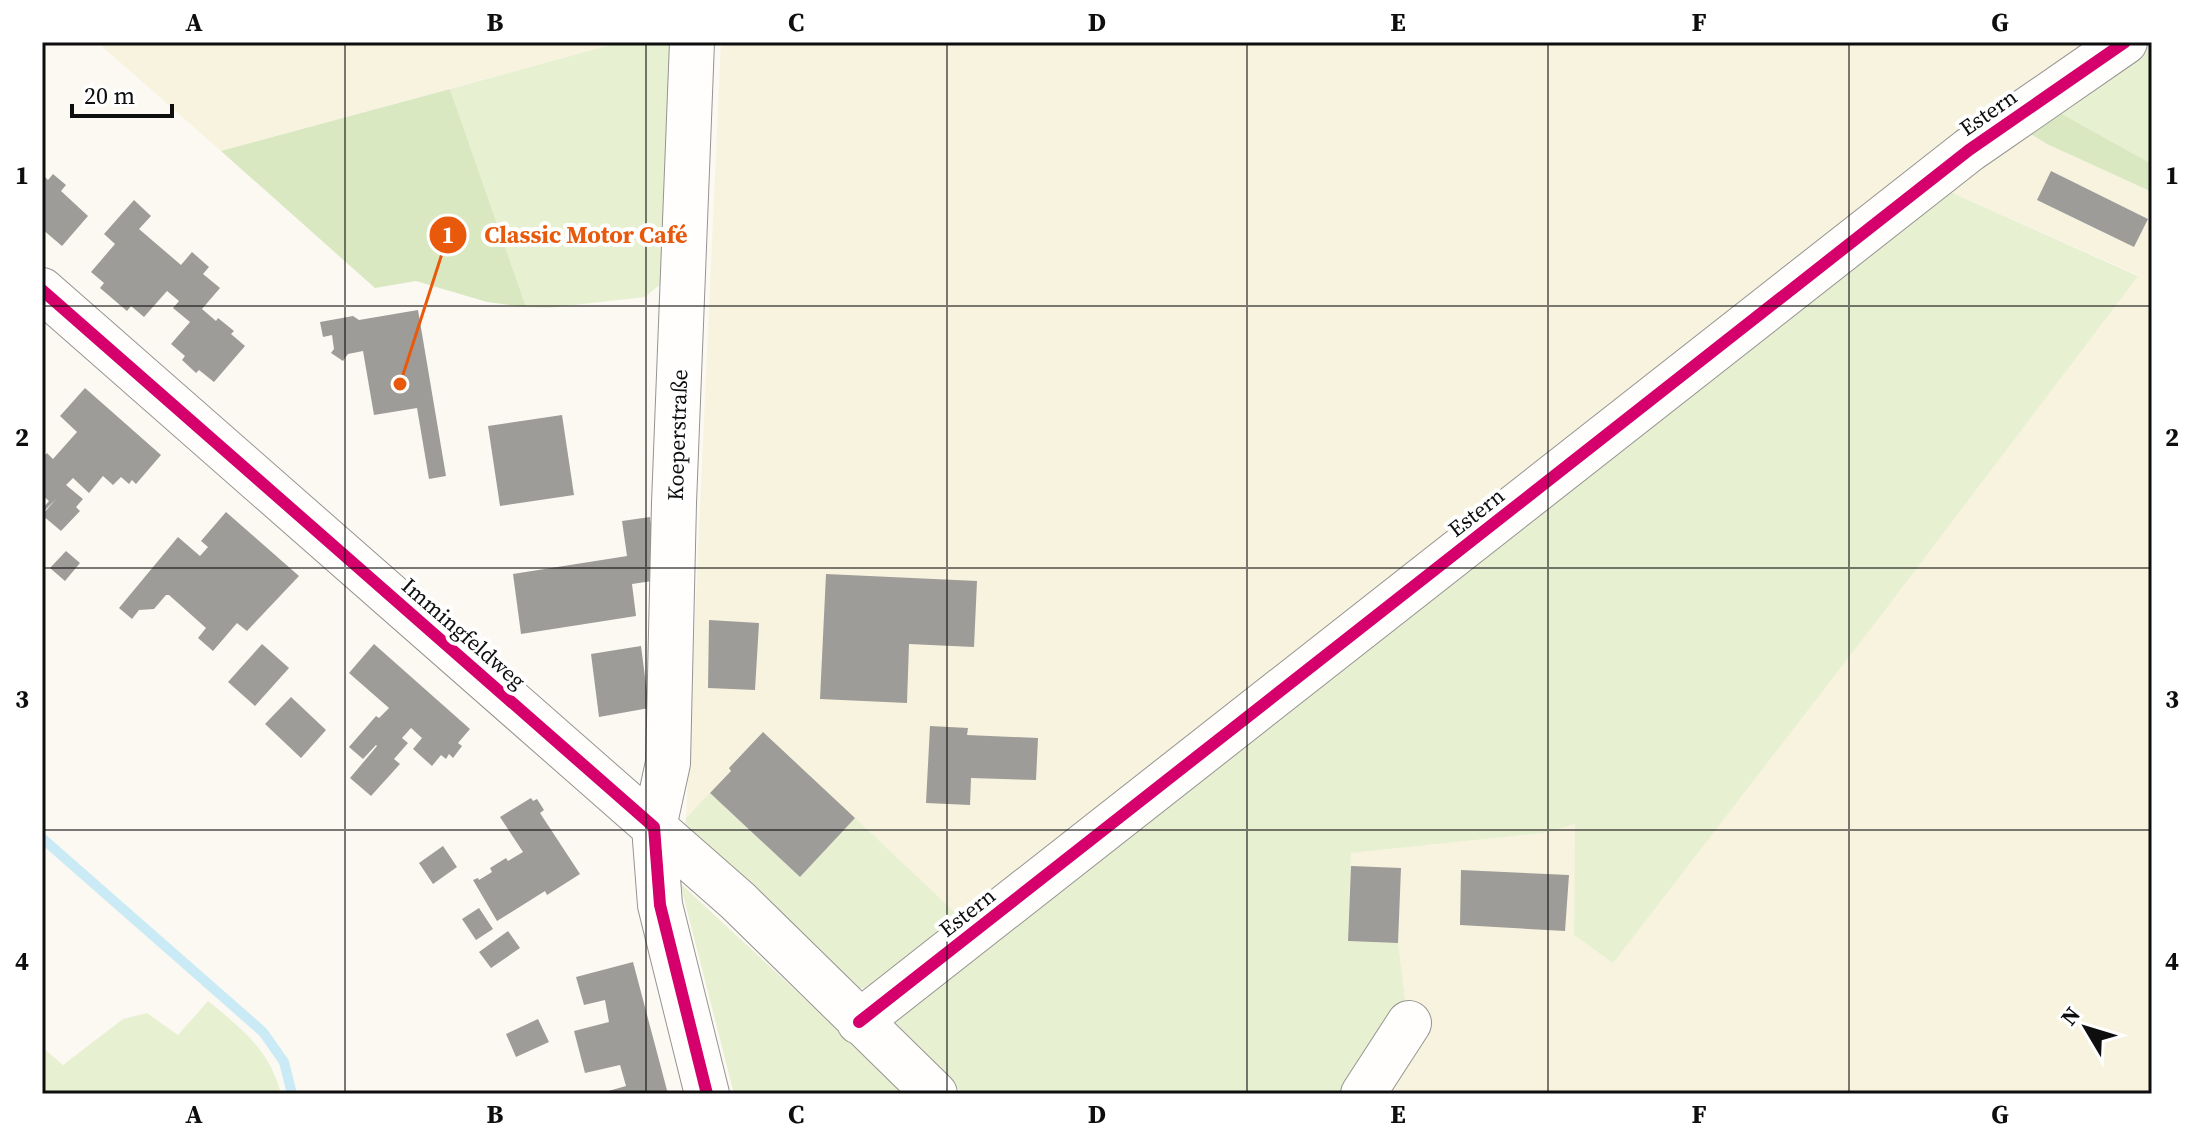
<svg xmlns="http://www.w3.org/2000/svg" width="2194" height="1136" viewBox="0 0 2194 1136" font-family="'Source Serif 4',serif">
	<rect width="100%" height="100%" fill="#fcf9f2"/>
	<path fill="#f8f3df" d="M97,42H621L221,151Z
		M721,42H2102L965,922L800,877L711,793L686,818Z
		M2024,130L2047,144L2152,192V1094H1352L1348,941L1351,853L1544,833L1576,823L1574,935L1613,962L2138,275L1946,190Z"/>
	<path fill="#e8f0d2" d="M621,42H676L669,277L645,297L548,308L526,307L450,89Z
		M2152,44V164L2053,109Z
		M1946,190L2138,276L1882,614L1613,963L1574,935L1575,824L1544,833L1351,853L1348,941L1398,943L1405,1000L1395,1028L1352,1094H964L883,1019Z
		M710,793L800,877L855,818L965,922L880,989L849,988L683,836L686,818Z
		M680,883L907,1094H734Z
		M208,1001C241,1028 270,1050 281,1094H42V1047L63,1065L123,1019L147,1013L178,1035Z"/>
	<path fill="#d9e8c0" d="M450,89L526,307L487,302L416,281L375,288L221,151Z
		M2053,109L2152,164V192L2047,144L2024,130Z"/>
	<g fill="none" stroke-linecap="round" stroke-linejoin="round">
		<path stroke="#caeaf5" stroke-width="10" d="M42,838L263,1032L284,1062L292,1094"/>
	</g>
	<path fill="#9e9c98" d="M2051,171L2148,219L2134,247L2037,200Z
		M42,174L48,180L53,174L66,185L61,191L88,216L62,246L42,229Z
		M134,200L151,216L139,229L181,265L192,252L209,267L203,274L220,288L202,309L216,321L218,318L234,331L231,334L245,346L214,382L199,370L196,373L182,360L185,356L171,344L190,322L173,308L179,301L167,291L144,317L131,306L127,311L100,288L104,283L91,272L115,244L104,234Z
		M418,310L446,476L429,479L417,408L374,415L363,351L348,354L343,361L331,353L334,349L332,335L323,337L320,322L353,316L359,320Z
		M85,388L161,455L136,484L132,480L129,484L121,477L113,485L103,476L89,493L73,478L66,485L83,499L76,507L80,511L61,531L42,515L56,499L42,513V509L49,501L42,495V458L47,453L53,459L77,432L60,416Z
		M562,415L574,495L500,506L488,426Z
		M226,512L299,576L247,631L237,623L213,651L198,638L206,628L169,595H166L154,609L139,610L132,619L119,608L178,537L200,556L208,547L201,541Z
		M650,517L659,580L632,584L636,616L521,634L513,574L627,556L622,521Z
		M66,551L80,563L65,581L50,568Z
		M826,574L977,581L974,647L909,644L907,703L820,699Z
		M709,620L759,623L755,690L708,688Z
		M262,644L289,668L255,706L228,682Z
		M374,644L470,729L458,743L462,746L453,758L449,754L446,759L441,755L432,766L413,749L422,738L411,728L402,738L408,743L394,759L400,764L371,796L350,778L377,746L376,745L363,759L349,747L376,716L379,718L389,708L349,673Z
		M641,646L649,708L599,717L591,654Z
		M291,697L326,730L301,758L265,724Z
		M930,726L968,728L967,735L1038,738L1036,780L971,778L970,805L926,803Z
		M763,732L855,818L800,877L710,793L731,771L729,768Z
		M531,798L533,801L537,799L544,810L540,813L580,874L547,895L545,891L497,921L473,880L478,878L479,880L492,872L490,868L506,858L508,861L523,852L500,817Z
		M443,846L457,867L433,884L419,863Z
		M1351,866L1401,868L1398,943L1348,941Z
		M1461,870L1569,875L1565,931L1460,925Z
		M479,908L493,929L476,940L462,919Z
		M508,931L520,948L491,968L479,952Z
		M633,962L668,1094H598L626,1086L620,1065L585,1073L574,1031L609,1022L605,1000L584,1005L576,977Z
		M538,1019L549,1042L516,1057L506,1034Z"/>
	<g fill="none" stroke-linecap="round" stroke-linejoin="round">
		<defs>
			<path id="minor" d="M692,42L674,503L668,763L654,827L660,905L707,1094
				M42,290L738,901L935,1094
				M859,1022L1969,150L2125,42
				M1363,1094L1409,1023"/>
		</defs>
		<use href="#minor" stroke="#959491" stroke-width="46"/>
		<use href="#minor" stroke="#fffefd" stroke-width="44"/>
		<defs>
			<path id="cycleway" d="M42,290L654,827L660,905L707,1094
				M859,1022L1969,150L2125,42"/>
		</defs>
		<use href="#cycleway" stroke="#fff" stroke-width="17"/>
		<use href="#cycleway" stroke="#d6006c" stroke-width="12"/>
	</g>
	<path fill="none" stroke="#0e0e0e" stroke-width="2" stroke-opacity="0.55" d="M345,42V1094M646,42V1094M947,42V1094M1247,42V1094M1548,42V1094M1849,42V1094M42,306H2152M42,568H2152M42,830H2152"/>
	<g text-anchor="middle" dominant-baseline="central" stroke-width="8" stroke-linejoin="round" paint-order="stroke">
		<g font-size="22" fill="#0e0e0e" stroke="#fff">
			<text transform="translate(1988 112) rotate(-35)">Estern</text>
			<text transform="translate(677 435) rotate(-88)">Koeperstraße</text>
			<text transform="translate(1476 512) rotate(-38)">Estern</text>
			<text transform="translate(464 633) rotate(41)">Immingfeldweg</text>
			<text transform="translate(967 912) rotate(-38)">Estern</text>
		</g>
	</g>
	<path fill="none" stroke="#e8590c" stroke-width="3" d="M400 384L448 235"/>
	<g fill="#e8590c" stroke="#fff" stroke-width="3">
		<circle cx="400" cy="384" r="8"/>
		<circle cx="448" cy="235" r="20"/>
	</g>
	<g font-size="24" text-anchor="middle" font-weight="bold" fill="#fff">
		<text x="448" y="243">1</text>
	</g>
	<g font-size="24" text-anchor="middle" font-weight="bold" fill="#e8590c" stroke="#fff" stroke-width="8" stroke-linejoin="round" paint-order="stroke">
		<text x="586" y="243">Classic Motor Café</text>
	</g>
	<rect width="2194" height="1136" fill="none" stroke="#ffffff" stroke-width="88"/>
	<g transform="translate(2086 1028) rotate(308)" stroke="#ffffff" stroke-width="6" paint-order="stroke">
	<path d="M0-6L14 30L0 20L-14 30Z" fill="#0e0e0e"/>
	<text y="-12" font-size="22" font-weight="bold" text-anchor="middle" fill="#0e0e0e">N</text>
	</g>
	<path d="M72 104v12h100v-12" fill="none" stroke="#0e0e0e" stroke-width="4"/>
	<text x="84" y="104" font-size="24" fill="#0e0e0e" stroke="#ffffff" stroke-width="6" paint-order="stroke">20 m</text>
	<rect x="44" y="44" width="2106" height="1048" fill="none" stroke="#0e0e0e" stroke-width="3"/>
	<g font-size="26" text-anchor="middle" font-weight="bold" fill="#0e0e0e">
		<text x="194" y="31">A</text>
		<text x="495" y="31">B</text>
		<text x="796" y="31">C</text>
		<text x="1097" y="31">D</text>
		<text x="1398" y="31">E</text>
		<text x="1699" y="31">F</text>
		<text x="2000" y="31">G</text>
		<text x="22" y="184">1</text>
		<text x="2172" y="184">1</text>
		<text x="22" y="446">2</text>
		<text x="2172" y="446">2</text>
		<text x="22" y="708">3</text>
		<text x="2172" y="708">3</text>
		<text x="22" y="970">4</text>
		<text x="2172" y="970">4</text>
		<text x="194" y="1123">A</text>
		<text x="495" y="1123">B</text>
		<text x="796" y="1123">C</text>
		<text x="1097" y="1123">D</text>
		<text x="1398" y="1123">E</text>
		<text x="1699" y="1123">F</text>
		<text x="2000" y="1123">G</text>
	</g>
</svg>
